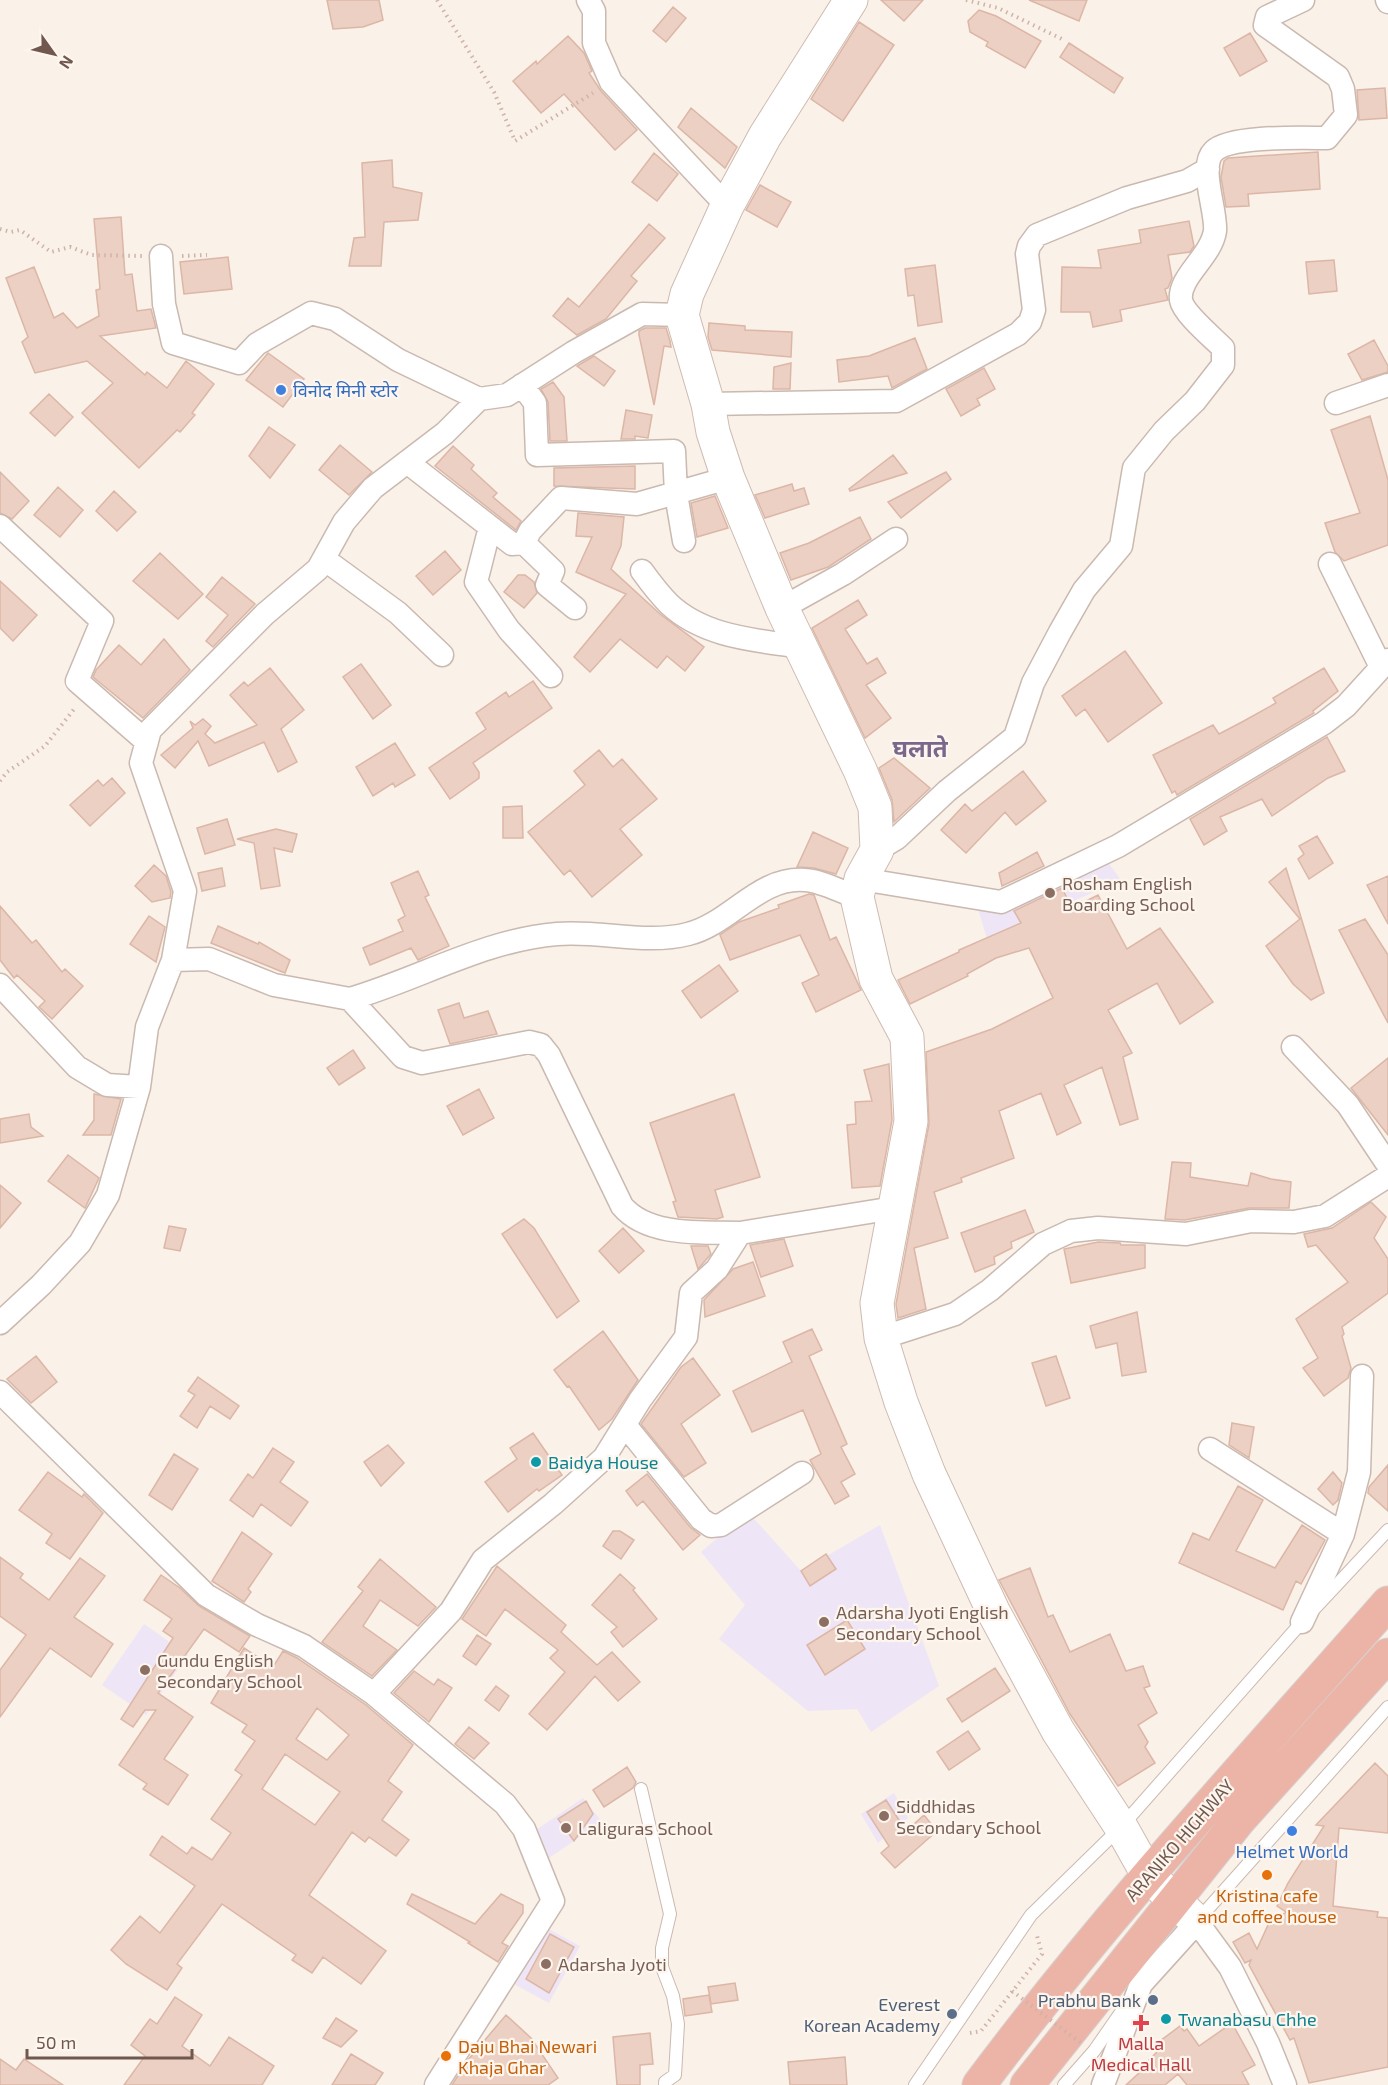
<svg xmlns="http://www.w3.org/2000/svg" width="1388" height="2085" viewBox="0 0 1388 2085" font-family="'Exo 2','Noto Sans Devanagari',sans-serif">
	<rect width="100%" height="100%" fill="#faf1e8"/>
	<path fill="#eee5f6" d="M1101,853L1121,880L987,939L977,905Z
		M748,1512L801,1571L880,1525L939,1686L871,1732L857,1709L808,1711L719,1639L745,1605L701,1552Z
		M144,1624L188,1655L146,1715L102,1685Z
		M894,1793L908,1818L878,1843L861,1814Z
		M583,1798L602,1822L543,1862L530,1834Z
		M543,1926L580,1946L549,2003L512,1983Z"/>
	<path fill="#ecd0c3" stroke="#dcb6a6" stroke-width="1.5" fill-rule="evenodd" d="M327,0H379L383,20L363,27L333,29Z
		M881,0H923L904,21Z
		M1029,0H1087L1079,21Z
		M673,7L686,18L666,42L653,31Z
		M979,10L996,16L1041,41L1025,68L986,46L988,42L970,32L968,21Z
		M859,22L894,45L843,121L811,99Z
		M1250,33L1267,61L1240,76L1224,48Z
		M568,36L584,53L592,71L589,73L601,91L637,130L615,150L564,94L541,113L513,81L536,61L537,64Z
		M1069,43L1123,78L1114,93L1060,57Z
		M1385,88L1387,118L1359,120L1357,90Z
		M691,108L737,147L725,168L678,127Z
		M1318,152L1320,189L1248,194L1249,206L1226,207L1221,177L1224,161L1228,158Z
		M654,153L678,174L657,201L632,182Z
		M392,160L393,187L422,193L418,220L384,222L381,266H349L354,238L365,237L362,163Z
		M760,185L791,202L777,227L746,210Z
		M121,217L125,275L132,274L137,311L151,309L156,328L100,336L145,375L147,372L167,388L186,361L214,384L192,413L195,415L180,432L177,430L139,468L82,413L113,383L87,361L35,373L22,342L28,337L6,278L34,267L54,318L63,313L77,328L99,316L96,290L100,289L94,219Z
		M1189,221L1194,246L1190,252L1168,255L1172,278L1168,288L1165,289L1168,300L1120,310L1122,321L1093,327L1090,312H1061L1062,267L1101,268L1098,250L1141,243L1139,230Z
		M649,224L665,238L631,276L637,281L606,319L577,335L553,316L568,298L579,307Z
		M228,257L232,289L184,294L180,262Z
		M1334,260L1337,291L1309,294L1306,262Z
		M935,265L942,322L918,326L914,295L908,296L905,269Z
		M709,323L745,326V330L792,332L791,357L712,350L708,337Z
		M645,328H666L670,341L671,347L664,346L654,405L639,335V331Z
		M915,338L927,369L892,388L888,376L839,382L837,360L869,356Z
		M1374,340L1388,366V372L1362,380L1348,354Z
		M268,353L304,379L283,407L246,380Z
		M594,356L615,371L604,386L577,366Z
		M791,363L790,389H773L774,367Z
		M984,368L995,389L977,399L980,405L961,416L946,389Z
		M553,382L564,397L567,441H550L548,402L541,389Z
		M49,394L73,417L55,436L30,413Z
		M626,410L652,415L648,438L635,436V439H621Z
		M1370,416L1388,480V545L1344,561L1335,552L1325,523L1360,513L1331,430Z
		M269,427L295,445L270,478L249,456Z
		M340,445L372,472L349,495L319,470Z
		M453,446L474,465L471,469L497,493L493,497L521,521L516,530L435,466Z
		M893,455L907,473L850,491L849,489Z
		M635,466V489L554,486V468Z
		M0,472L29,501L12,519L0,513Z
		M946,472L951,479L901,518L888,502Z
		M792,484L794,491L804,488L809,504L765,518L755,495Z
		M58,487L83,510L60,537L34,515Z
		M114,491L136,512L117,531L96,511Z
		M715,496L728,528L697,537L691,503Z
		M578,513L624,517L621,546L611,569L660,614L704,647L685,671L667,656L657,668L620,639L590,672L574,657L626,594L576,572L592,537L576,536Z
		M860,517L871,539L828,567L791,580L780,553L809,543Z
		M445,551L461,570L433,595L416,576Z
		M160,553L203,594L178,619L133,581Z
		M518,575H525L534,582L537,593L524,608L504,592Z
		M222,577L255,604L213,647L206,641L228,615L206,597Z
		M0,581L37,615L13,641L0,628Z
		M858,600L867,615L845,629L867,664L877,658L886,673L866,685L891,718L865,738L812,628Z
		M164,639L190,670L143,718L93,677L96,670L119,645L141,665Z
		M1125,651L1162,703L1108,742L1085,709L1076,716L1062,696Z
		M361,664L391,705L373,719L343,677Z
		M270,668L304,710L281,729L297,762L278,772L264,742L209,766L198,741L175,768L161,755L193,728L190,721L195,725L203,719L211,726L205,734L215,743L257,725L230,695L244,682L248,686Z
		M1324,668L1338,691L1313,711L1314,713L1177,795L1175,791L1172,793L1153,755L1213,725L1219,734L1242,722L1276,703L1273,698Z
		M533,681L552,708L473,763L479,772V778L450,799L429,768L486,729L476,713L506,692L509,697Z
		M1327,737L1345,771L1328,778L1272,816L1262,799L1220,817L1227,831L1204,845L1190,819Z
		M395,743L415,775L395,787L393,783L373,796L356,767Z
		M599,750L613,767L622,759L657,799L620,829L642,855L592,897L570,870L564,875L528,832L585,785L574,771Z
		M894,758L930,788L894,822L892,800L879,768Z
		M1023,771L1046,801L1016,825L1005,812L966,853L941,830L965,804L972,811Z
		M112,778L125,793L90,826L70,805L98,780L103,786Z
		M522,806L523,838H503V807Z
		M227,819L235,845L205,854L197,828Z
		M276,829L297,834L292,852L274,848L280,886L261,889L254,843L237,839Z
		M813,832L848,848L836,874L814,868L797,867Z
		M1317,836L1333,863L1309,879L1298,859L1304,854L1299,846Z
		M1037,852L1044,866L1002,886L999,873Z
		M154,865L166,876L171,892L170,898L152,902L135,886Z
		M222,868L225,886L202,891L198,873Z
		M1286,868L1324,993L1311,1000L1293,984L1266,946L1300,919L1269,882Z
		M418,871L429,895L425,897L449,946L418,960L411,948L370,965L363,948L403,931L398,920L405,916L391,883Z
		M1388,876V924L1367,885Z
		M1062,888L1072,908L1098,895L1127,949L1160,928L1213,1002L1180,1024L1157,983L1108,1010L1132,1053L1123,1057L1138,1119L1120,1125L1102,1067L1064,1085L1081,1123L1057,1135L1041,1093L999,1111L1014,1158L961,1178L962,1182L934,1192L948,1238L914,1248L926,1309L898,1318L896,1304L929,1124L926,1052L992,1029L1053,998L1029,948L996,958L967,974L968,976L910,1004L898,980L959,952V950L1021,923L1014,911Z
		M809,894L814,895L830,940L836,937L861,990L816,1012L802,983L819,975L800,935L730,960L720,935L739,922L779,908L778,905Z
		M0,906L32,943L36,940L62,972L65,969L83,986L52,1019L39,1007L45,1001L17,975L14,978L0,960Z
		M149,916L165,927L156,962L130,944Z
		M1365,919L1388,955V1023L1339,930Z
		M218,926L258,944L259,942L290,960L285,973L211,943Z
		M719,965L738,991L701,1018L682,991Z
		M459,1003L464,1018L488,1011L497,1034L450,1044L438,1010Z
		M353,1050L365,1068L339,1085L327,1068Z
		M1388,1058V1135L1351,1088Z
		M889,1064L892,1120L880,1186L852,1188L847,1125L856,1124L855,1102L872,1101L864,1070Z
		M479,1089L494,1118L463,1135L447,1106Z
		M94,1094L121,1099L111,1135H83L94,1120Z
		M734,1094L760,1177L715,1190L723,1217L717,1219L678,1217L673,1202L676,1201L650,1123Z
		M29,1114L31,1127L43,1136L0,1143V1119Z
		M68,1155L99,1178L85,1208L48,1181Z
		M1172,1162L1191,1163L1190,1177L1248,1186L1251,1173L1271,1179L1291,1182L1289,1208H1249L1185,1220L1165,1219Z
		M0,1185L21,1203L0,1228Z
		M1371,1202L1386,1217L1374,1238L1388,1259V1293L1342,1327L1344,1334L1342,1336L1351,1368L1348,1378L1324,1396L1303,1368L1318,1358L1296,1319L1348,1282L1316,1245L1308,1247L1304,1234L1332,1228Z
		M1025,1210L1034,1232L1011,1242L1012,1248L994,1257L995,1264L975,1272L961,1233Z
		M524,1219L534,1228L579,1301L557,1318L502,1234Z
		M169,1226L186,1229L180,1251L164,1248Z
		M623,1228L644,1251L619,1273L599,1251Z
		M784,1239L793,1266L761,1277L750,1245Z
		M1098,1242L1120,1243L1121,1245H1145V1268L1071,1283L1064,1249Z
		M691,1246H708L711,1254L698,1269Z
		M753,1262L765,1296L705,1317L704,1300L733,1269Z
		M1137,1312L1146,1372L1122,1376L1117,1343L1096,1348L1090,1326Z
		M812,1329L822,1350L809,1356L847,1444L841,1447L855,1474L841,1482L849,1496L835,1504L810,1460L821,1454L803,1410L752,1432L733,1391L792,1362L783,1342Z
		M603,1331L638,1380L612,1419L599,1430L569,1386L567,1387L554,1370Z
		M36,1356L57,1382L31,1403L7,1379Z
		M1056,1356L1070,1398L1046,1406L1032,1363Z
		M693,1358L720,1395L681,1424L706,1463L684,1477L641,1424L681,1367Z
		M198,1377L239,1406L230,1419L210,1406L197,1428L180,1416L195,1395L188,1391Z
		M1232,1423L1254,1427L1249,1458L1229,1445Z
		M533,1433L562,1475L539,1491L537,1489L508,1512L485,1482L517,1459L510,1448Z
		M388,1445L404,1463L381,1486L364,1462Z
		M273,1448L294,1462L280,1482L308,1502L291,1526L261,1504L253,1517L230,1500L248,1474L253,1478Z
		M174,1454L198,1469L172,1510L149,1495Z
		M1388,1465V1511L1368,1493L1369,1487Z
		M48,1472L82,1497L84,1494L103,1513L70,1559L46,1543L52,1534L19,1510Z
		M1333,1472L1342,1483L1338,1500L1333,1505L1318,1489Z
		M647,1474L690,1527L700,1535L683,1550L643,1501L637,1506L626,1491Z
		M1238,1486L1263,1500L1236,1551L1275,1568L1302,1525L1325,1540L1301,1584L1296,1581L1283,1610L1179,1563L1193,1533L1209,1540Z
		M613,1531H620L634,1540L621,1559L603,1546Z
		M242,1532L272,1554L248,1589L251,1592L244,1602L212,1581Z
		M826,1554L836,1569L810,1586L801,1571Z
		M0,1557L23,1574L20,1578L49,1600L80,1558L105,1576L74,1617L113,1644L91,1677L50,1648L0,1717V1670L26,1635L0,1616Z
		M380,1559L436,1607L418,1626L380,1600L363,1626L397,1650L372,1676L322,1642L363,1591L358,1587Z
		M497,1566L566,1625L561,1632L597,1665L612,1652L640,1682L618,1701L595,1676L547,1730L529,1714L565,1672L550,1658L558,1650L505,1609L486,1636L462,1619Z
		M1030,1568L1048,1617L1053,1615L1070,1652L1110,1634L1126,1671L1143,1666L1150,1686L1144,1688L1157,1713L1138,1725L1148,1742L1145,1747L1155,1763L1118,1786L1070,1714L999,1580Z
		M620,1574L635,1588L633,1590L657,1619L623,1647L611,1632L617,1627L592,1605Z
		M161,1575L180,1588L199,1606L250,1636L239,1652L204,1629L158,1693L193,1717L164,1759L188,1775L168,1805L143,1789L147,1784L119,1765L156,1710H145L133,1727L121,1719L173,1638L163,1631L172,1619L144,1600Z
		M847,1620L865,1649L825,1675L807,1645Z
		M477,1635L491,1644L476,1665L463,1656Z
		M244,1648L273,1667L283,1651L297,1658L366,1705L413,1745L388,1781L402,1792L382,1820L409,1840L396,1856L369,1837L365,1842L352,1832L309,1895L386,1951L361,1984L323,1957L312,1973L292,1960L296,1955L222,1904L177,1964L182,1968L167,1990L126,1964L111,1950L140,1916L160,1933L195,1886L150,1855L162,1836L187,1854L192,1847L212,1860L231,1833L211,1819L242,1775L235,1770L255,1741L242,1732L247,1725L211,1703ZM317,1708L349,1735L327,1760L296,1739ZM285,1754L340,1792L315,1825L262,1789Z
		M995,1668L1010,1691L962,1722L947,1699Z
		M414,1671L434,1685L438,1679L452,1688L429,1722L394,1693Z
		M496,1686L509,1696L499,1711L485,1700Z
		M469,1727L489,1743L474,1759L455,1744Z
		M968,1731L980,1749L949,1770L937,1752Z
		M1375,1763L1388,1776V1833L1339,1828L1333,1906L1378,1912L1377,1917L1388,1918V2067L1309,2083L1294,2038L1290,2040L1249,1965L1251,1960L1245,1963L1233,1942L1249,1933L1257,1949L1268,1925L1286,1912L1277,1906L1288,1883L1324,1826L1316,1825Z
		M627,1767L636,1782L633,1788L604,1807L593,1790Z
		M886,1800L906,1831L924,1815L937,1831L895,1868L881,1853L889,1846L867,1812Z
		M586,1801L593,1814L574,1841L558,1819Z
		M412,1894L475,1924L501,1894L523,1905V1913L502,1943L508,1946L498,1962L468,1943L470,1942L407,1904Z
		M550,1934L574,1947L549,1993L526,1979Z
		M735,1983L738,2000L711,2004L708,1987Z
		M709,1995L712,2012L685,2016L683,1999Z
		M175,1997L202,2015L182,2046L210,2066L229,2037L274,2066L262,2085H124L145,2056L131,2045L150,2019L157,2024Z
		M506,2015L531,2038L558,2078L548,2085H452L468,2060Z
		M336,2018L357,2031L341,2047L323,2038Z
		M1232,2023L1255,2065L1242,2072L1249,2085H1187L1178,2074L1165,2085H1126L1151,2062L1149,2060L1160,2049L1156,2044L1180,2026L1184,2031L1187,2029L1199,2046Z
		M650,2033L653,2064L640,2065V2085H617L613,2037Z
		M351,2054L383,2073L375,2085H332Z
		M845,2057L847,2085H790L788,2062Z
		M0,2059L16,2070L24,2059L63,2085H0Z"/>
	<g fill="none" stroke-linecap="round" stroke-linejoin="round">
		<defs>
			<path id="lane" d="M641,1789L670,1914L662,1948V1967L673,1996L678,2024L675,2075L665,2082V2085
				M1197,1921L1388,1707
				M915,2085L1031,1915L1121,1827L1302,1622L1388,1530
				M1064,2085L1094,2051L1124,2008"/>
			<path id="street" d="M588,0L594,11V43L611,82L727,206
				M1387,0L1388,2
				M161,256L164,304L173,343L239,363L257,344L311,313L335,319L398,360L479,399
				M522,385L535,403L537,455L674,451L676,494L684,541
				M1336,403L1388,385
				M708,404L896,401L1018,334L1030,322L1034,310L1027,254L1029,246L1037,235L1127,198L1187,181L1208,169
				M407,462L512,544L524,543L553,571L547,585L575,608
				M0,526L102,621L77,681L147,742
				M490,527L476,582L509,630L551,676
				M524,543L530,531L561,498L637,504L728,478
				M324,559L398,613L442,655
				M1330,564L1380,665
				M642,571C650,582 659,594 669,604C704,637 755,640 801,647
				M782,608L843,574L896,539
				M877,850L897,838L947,791L1015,737L1033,683L1060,632L1084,590L1121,546L1134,468L1164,431L1195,401L1223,365V348C1213,338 1183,313 1181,300C1178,277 1211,257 1215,231C1217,211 1198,166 1214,151C1231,135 1304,138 1327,138L1346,115L1343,89L1338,77L1265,25L1267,17L1303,0
				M861,879L1001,902L1118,846L1324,723L1346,706L1388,660
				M173,960L209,959L274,985L350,999L403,1057L422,1063L529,1042L541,1045L549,1055L622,1206C648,1237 703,1232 740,1233
				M0,985L77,1067L107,1085L139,1087
				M350,999C419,979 484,940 557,934C600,930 645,945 688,934C730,924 759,876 805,880C822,881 841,892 857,897
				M1293,1047L1348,1105L1388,1165
				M0,1323L41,1285L80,1243L108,1195L139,1087L147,1027L173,960L185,891L141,763L150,730L265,614L318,569L344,522L373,488L445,433L479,399L507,395L574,352L642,314L682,315
				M881,1338L955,1314L990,1290L1043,1244L1071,1231L1098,1228L1186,1234L1251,1221L1294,1222L1325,1216L1388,1176
				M0,1392L206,1595L257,1625L304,1646L374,1694L505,1804L524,1829L553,1901L436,2085
				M625,1425L701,1519L711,1526L721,1525L802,1473
				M1210,1449L1343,1534
				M1302,1622L1343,1534L1359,1472L1362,1376
				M374,1694L451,1611L483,1560L553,1504L604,1458L640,1400L686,1337L691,1293L717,1269L740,1233L894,1208
				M1103,2085L1141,1984L1197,1922L1230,1967L1268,2043L1285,2085"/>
			<path id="secondary" d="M851,0L765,136L727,206L687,294L682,315L708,404L713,432L728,478L782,608L860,770L875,807L877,850L861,879L857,897L876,979L907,1037L911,1121L877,1303L881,1338L901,1402L929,1474L993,1611L1058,1731L1121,1827L1148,1875L1197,1922"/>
			<path id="highway" d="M979,2085C1105,1916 1249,1761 1388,1603
				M1027,2085L1239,1820L1388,1655"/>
		</defs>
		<use href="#lane" stroke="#cab9b0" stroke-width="14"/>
		<use href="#street" stroke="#cab9b0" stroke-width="25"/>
		<use href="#secondary" stroke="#cebbb1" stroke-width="35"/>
		<use href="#highway" stroke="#d7d0ce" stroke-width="35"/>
		<path stroke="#d0b3a7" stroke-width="4" stroke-dasharray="1.5 4.5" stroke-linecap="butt" d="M437,0L494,92L515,141L593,93
			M966,0L998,8L1062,39
			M0,229L11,232L20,230L51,252L70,247L92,255L142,256
			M182,256L207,255
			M0,781L7,772L45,746L75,708
			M970,2033L981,2031L1042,1954L1037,1936"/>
		<use href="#lane" stroke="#fff" stroke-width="12"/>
		<use href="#street" stroke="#fff" stroke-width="22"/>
		<use href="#secondary" stroke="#fff" stroke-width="33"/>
		<use href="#highway" stroke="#ecb3a7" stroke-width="33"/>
		<path stroke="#d0b3a7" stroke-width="4" stroke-dasharray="1.5 4.5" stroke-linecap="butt" d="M1012,1991L1081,2043"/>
	</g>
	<g fill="#3f7fe0" stroke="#fdf6ee" stroke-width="2">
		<circle cx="281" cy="390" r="6"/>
		<circle cx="1292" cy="1831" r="6"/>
	</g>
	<g fill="#8d6e63" stroke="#fdf6ee" stroke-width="2">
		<circle cx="1050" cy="893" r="6"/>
		<circle cx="824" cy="1622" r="6"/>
		<circle cx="145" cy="1670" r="6"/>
		<circle cx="884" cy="1816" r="6"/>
		<circle cx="566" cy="1828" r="6"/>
		<circle cx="546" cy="1964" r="6"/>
	</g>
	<g fill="#0f9aa8" stroke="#fdf6ee" stroke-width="2">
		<circle cx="536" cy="1462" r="6"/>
		<circle cx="1166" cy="2019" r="6"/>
	</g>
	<g fill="#e8710a" stroke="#fdf6ee" stroke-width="2">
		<circle cx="1267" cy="1875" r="6"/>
		<circle cx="446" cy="2056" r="6"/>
	</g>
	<g fill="#5c6f8a" stroke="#fdf6ee" stroke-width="2">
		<circle cx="1153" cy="2000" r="6"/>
		<circle cx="952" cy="2014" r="6"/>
	</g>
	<path fill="#e0444e" stroke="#fdf6ee" stroke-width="2" d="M1138 2014h6v6h6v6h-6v6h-6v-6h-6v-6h6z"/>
	<g text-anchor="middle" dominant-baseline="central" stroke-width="4.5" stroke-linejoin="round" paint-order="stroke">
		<g font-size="18" fill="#366cbe" stroke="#fdf6ee" text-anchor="start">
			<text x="293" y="390">विनोद मिनी स्टोर</text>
			<text x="1292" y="1851" text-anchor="middle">Helmet World</text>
		</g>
		<g font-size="18" fill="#785e54" stroke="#fdf6ee" text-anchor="start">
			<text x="1062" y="883">Rosham English<tspan x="1062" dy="21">Boarding School</tspan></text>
			<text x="836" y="1612">Adarsha Jyoti English<tspan x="836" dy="21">Secondary School</tspan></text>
			<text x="157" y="1660">Gundu English<tspan x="157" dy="21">Secondary School</tspan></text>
			<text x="896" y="1806">Siddhidas<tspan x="896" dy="21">Secondary School</tspan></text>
			<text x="578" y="1828">Laliguras School</text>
			<text x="558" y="1964">Adarsha Jyoti</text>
		</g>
		<g font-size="18" fill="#0d838f" stroke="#fdf6ee" text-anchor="start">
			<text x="548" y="1462">Baidya House</text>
			<text x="1178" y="2019">Twanabasu Chhe</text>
		</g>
		<g font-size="18" fill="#71584f" stroke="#fdf6ee">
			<text transform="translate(1179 1840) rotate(-49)">ARANIKO HIGHWAY</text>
		</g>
		<g font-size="18" fill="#c56008" stroke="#fdf6ee">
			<text x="1267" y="1895">Kristina cafe<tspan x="1267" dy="21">and coffee house</tspan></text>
			<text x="458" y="2046" text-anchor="start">Daju Bhai Newari<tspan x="458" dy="21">Khaja Ghar</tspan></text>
		</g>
		<g font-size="18" fill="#4e5e75" stroke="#fdf6ee" text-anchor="end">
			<text x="1141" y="2000">Prabhu Bank</text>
			<text x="940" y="2004">Everest<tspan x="940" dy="21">Korean Academy</tspan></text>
		</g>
		<g font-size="18" fill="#be3a42" stroke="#fdf6ee">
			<text x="1141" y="2043">Malla<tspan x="1141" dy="21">Medical Hall</tspan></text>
		</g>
		<g font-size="24" font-weight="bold" fill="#7c678c" stroke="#fdf6ee">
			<text x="920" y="747">घलाते</text>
		</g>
	</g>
	<g transform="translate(54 54) rotate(124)" stroke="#fdf6ee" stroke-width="4.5" paint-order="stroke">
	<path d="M0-4.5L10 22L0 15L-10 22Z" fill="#71584f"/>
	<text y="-9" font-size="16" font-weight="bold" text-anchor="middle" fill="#71584f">N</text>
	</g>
	<path d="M27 2049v9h165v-9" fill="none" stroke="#71584f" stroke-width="3"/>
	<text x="36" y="2049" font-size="18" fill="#71584f" stroke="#fdf6ee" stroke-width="4.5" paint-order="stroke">50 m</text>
</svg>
